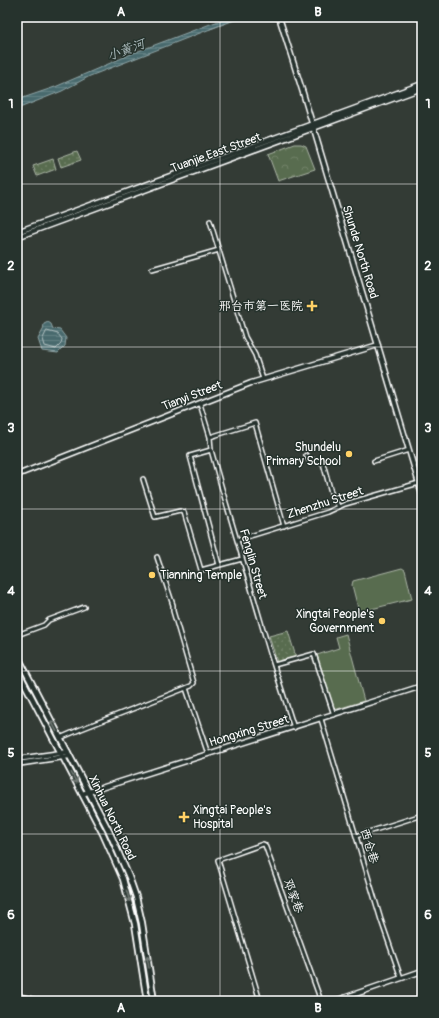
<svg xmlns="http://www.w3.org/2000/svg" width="439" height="1018" viewBox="0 0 439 1018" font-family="Pangolin,'LXGW WenKai TC',sans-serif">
	<defs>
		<pattern id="grass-dots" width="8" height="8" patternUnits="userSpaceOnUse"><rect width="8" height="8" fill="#596c4f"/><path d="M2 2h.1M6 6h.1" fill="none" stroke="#728269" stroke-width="1.8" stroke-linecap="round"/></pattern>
		<pattern id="park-crowns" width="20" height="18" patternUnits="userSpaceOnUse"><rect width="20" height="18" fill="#596c4f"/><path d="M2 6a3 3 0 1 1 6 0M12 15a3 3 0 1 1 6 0" fill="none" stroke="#728269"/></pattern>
		<pattern id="water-rules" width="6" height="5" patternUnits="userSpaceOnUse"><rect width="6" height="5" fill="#486b6e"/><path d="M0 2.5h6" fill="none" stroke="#638184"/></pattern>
	</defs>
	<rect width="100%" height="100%" fill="#333b35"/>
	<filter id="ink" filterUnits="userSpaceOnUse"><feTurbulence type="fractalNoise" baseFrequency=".025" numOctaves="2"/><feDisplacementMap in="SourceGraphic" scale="8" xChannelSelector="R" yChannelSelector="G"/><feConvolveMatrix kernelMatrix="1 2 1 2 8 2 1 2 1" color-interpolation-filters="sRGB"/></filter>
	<g filter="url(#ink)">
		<path fill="url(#grass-dots)" stroke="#acb6a7" d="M77,151L81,160L61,167L58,158Z
			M53,159L56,169L37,176L33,166Z
			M288,631L296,657L277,662L269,636Z"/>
		<path fill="url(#park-crowns)" stroke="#acb6a7" d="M295,144H301L306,146L315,169L278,181L268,154Z"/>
		<path fill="#596c4f" stroke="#acb6a7" d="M402,568L405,570L412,599L359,612L352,585L353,581Z
			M346,634L364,701L334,710L317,655L339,648L336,637Z"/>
		<path fill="url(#water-rules)" stroke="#91a6a8" d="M229,17H241L90,76L62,91L17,109V100L55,87L136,52Z
			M48,322L51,324L53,329L60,330L66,338L65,346L58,353L42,351L38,339L43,330L44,324Z"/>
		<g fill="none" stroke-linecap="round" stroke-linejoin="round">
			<path stroke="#b6c4c5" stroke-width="1" d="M47,331L58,334L62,339L61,344L56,349L45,346L43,339Z"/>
			<path stroke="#91a6a8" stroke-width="1" d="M210,29L243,17"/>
			<defs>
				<path id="street" d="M210,221L245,337L255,355L263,379
					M152,269L219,250
					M200,404L210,437L211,450L222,489L270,653L294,728
					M210,437L255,423L284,526
					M211,450L190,456L219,565
					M306,455L309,460L319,461L323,463L332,496L339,507
					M374,461L409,450
					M143,479L155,517L180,511L184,512L201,570L242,559
					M237,540L328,512L345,504L419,483
					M17,635L44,625L49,620L84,607
					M274,665L314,654L334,715
					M186,688L208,754
					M321,719L381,920L401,978
					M60,738L81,729L191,686L194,683L173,611V605L157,557
					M356,836L422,815
					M260,1001L218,860L263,844L265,845L321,1001"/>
				<path id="secondary" d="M279,17L303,93L422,494
					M17,232L422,84
					M17,237L422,88
					M17,475L251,383L378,345
					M17,759L68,752
					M17,764L70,756
					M82,794L422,686
					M17,996L38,1001
					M17,1001H18
					M335,1001L422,971"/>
				<path id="primary" d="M17,655L109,831L129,877L136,897L142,923L154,1001
					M17,669L103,834L123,879L135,924L147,1001"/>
			</defs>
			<use href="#street" stroke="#fff" stroke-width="6"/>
			<use href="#secondary" stroke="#fff" stroke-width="7"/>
			<use href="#primary" stroke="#fff" stroke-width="8"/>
			<use href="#street" stroke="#26332d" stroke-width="3"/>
			<use href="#secondary" stroke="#26332d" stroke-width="4"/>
			<use href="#primary" stroke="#26332d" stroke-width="4.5"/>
		</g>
		<defs><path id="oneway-shaft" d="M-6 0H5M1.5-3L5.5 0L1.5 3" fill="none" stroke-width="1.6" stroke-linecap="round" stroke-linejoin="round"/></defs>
		<g stroke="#727a76">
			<use href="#oneway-shaft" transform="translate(54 726) rotate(-117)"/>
			<use href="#oneway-shaft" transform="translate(74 778) rotate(62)"/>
			<use href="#oneway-shaft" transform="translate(128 896) rotate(74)"/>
			<use href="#oneway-shaft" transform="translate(148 962) rotate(-99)"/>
		</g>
	</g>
	<path fill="none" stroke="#fff" stroke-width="1" stroke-opacity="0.55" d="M220,17V1001M17,184H422M17,347H422M17,509H422M17,671H422M17,834H422"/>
	<g fill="#ffd166" stroke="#26332d" stroke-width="1.5">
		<path d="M310 300h4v4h4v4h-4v4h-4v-4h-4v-4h4z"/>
		<circle cx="349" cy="454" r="4"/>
		<circle cx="152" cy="575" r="4"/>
		<circle cx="382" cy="621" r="4"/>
		<path d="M182 811h4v4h4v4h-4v4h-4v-4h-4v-4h4z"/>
	</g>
	<g text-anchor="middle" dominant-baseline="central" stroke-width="3" stroke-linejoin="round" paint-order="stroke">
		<g font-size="12" fill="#fff" stroke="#26332d">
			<text transform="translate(216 153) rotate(-20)">Tuanjie East Street</text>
			<text transform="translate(360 252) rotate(73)">Shunde North Road</text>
			<text transform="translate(192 396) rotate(-21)">Tianyi Street</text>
			<text transform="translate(325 503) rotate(-18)">Zhenzhu Street</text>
			<text transform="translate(253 564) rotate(74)">Fenglin Street</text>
			<text transform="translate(249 731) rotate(-17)">Hongxing Street</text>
			<text transform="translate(112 818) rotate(64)">Xinhua North Road</text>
			<text transform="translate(369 846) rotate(73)">西仓巷</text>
			<text transform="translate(293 896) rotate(69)">邓家巷</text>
		</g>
		<g font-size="12" fill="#fff" stroke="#26332d" text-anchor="end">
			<text x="303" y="306">邢台市第一医院</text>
			<text x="341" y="447">Shundelu<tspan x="341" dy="14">Primary School</tspan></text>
			<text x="160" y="575" text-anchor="start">Tianning Temple</text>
			<text x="374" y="614">Xingtai People's<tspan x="374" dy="14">Government</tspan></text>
			<text x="193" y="810" text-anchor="start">Xingtai People's<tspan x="193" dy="14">Hospital</tspan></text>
		</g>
		<g font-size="13" font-style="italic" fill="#adbcbe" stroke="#26332d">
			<text transform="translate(126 50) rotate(-20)">小黄河</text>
		</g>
	</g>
	<rect width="439" height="1018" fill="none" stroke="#26332d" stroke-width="44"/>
	<rect x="22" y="22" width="395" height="974" fill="none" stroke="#fff" stroke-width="1.5"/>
	<g font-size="13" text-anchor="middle" font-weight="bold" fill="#fff">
		<text x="121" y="16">A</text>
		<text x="318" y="16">B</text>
		<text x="11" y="108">1</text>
		<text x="428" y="108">1</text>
		<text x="11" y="270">2</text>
		<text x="428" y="270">2</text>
		<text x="11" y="432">3</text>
		<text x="428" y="432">3</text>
		<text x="11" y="595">4</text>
		<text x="428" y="595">4</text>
		<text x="11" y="757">5</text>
		<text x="428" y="757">5</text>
		<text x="11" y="919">6</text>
		<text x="428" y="919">6</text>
		<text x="121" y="1012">A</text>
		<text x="318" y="1012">B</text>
	</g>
</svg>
